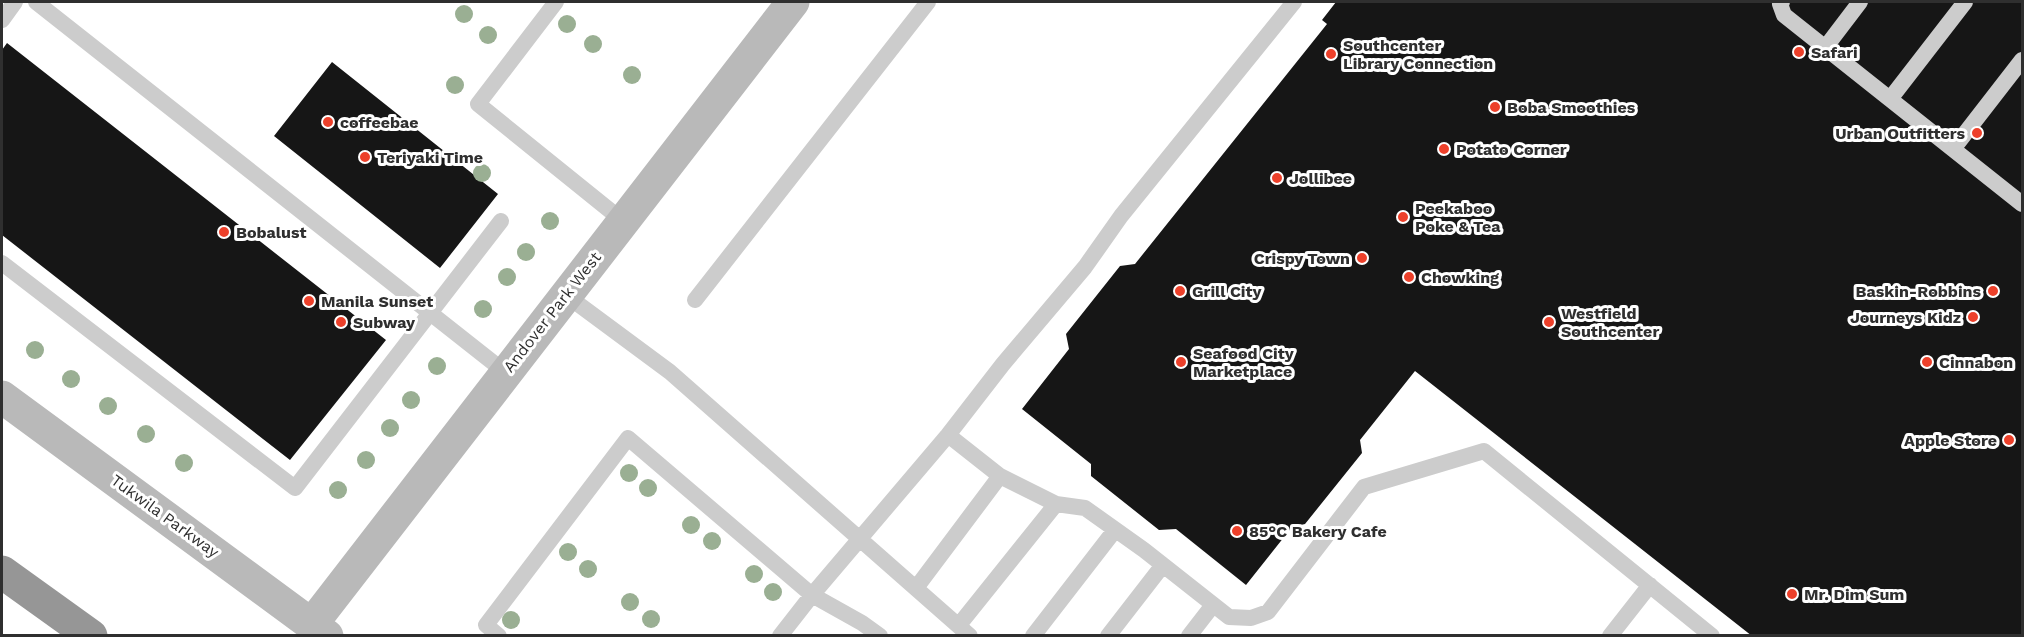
<svg xmlns="http://www.w3.org/2000/svg" width="2024" height="637" viewBox="0 0 2024 637" font-family="'Work Sans',sans-serif">
	<rect width="100%" height="100%" fill="#fff"/>
	<path fill="#161616" d="M1336,2H2022V636H1752L1415,371L1360,440L1362,453L1305,524L1292,527L1246,585L1176,529L1159,530L1091,476V464L1022,409L1069,349L1066,334L1120,266L1135,264L1327,24L1322,20Z
		M7,43L386,340L290,460L2,235V50Z
		M332,62L498,194L440,268L274,136Z"/>
	<g fill="none" stroke-linecap="round" stroke-linejoin="round">
		<path stroke="#ccc" stroke-width="16" d="M36,2L505,372
			M556,2L478,104L623,221
			M1782,2L1780,4L1784,15L2022,204
			M2,20L15,2
			M1825,48L1860,2
			M1890,99L1965,2
			M1953,149L2022,60
			M2,263L295,488L501,221
			M566,295L670,372L970,636
			M695,300L928,2
			M948,435L1000,476L1056,504L1085,508L1144,550L1229,617L1251,618L1268,612L1364,487L1484,451L1712,636
			M916,588L1000,476
			M959,625L1056,504
			M499,636L486,625L628,438L812,595L948,435L1003,364L1085,267L1121,216L1294,2
			M780,636L812,595L862,623L880,636
			M1033,636L1115,530
			M1108,636L1163,565
			M1189,636L1213,605
			M1610,636L1650,585"/>
		<path stroke="#b9b9b9" stroke-width="33" d="M2,397L327,636
			M312,624L793,2"/>
		<path stroke="#969696" stroke-width="33" d="M2,572L91,636"/>
	</g>
	<g fill="#9aaf93">
		<circle cx="464" cy="14" r="9"/>
		<circle cx="567" cy="24" r="9"/>
		<circle cx="488" cy="35" r="9"/>
		<circle cx="593" cy="44" r="9"/>
		<circle cx="632" cy="75" r="9"/>
		<circle cx="455" cy="85" r="9"/>
		<circle cx="482" cy="173" r="9"/>
		<circle cx="550" cy="221" r="9"/>
		<circle cx="526" cy="252" r="9"/>
		<circle cx="507" cy="277" r="9"/>
		<circle cx="483" cy="309" r="9"/>
		<circle cx="35" cy="350" r="9"/>
		<circle cx="437" cy="366" r="9"/>
		<circle cx="71" cy="379" r="9"/>
		<circle cx="411" cy="400" r="9"/>
		<circle cx="108" cy="406" r="9"/>
		<circle cx="390" cy="428" r="9"/>
		<circle cx="146" cy="434" r="9"/>
		<circle cx="366" cy="460" r="9"/>
		<circle cx="184" cy="463" r="9"/>
		<circle cx="629" cy="473" r="9"/>
		<circle cx="648" cy="488" r="9"/>
		<circle cx="338" cy="490" r="9"/>
		<circle cx="691" cy="525" r="9"/>
		<circle cx="712" cy="541" r="9"/>
		<circle cx="568" cy="552" r="9"/>
		<circle cx="588" cy="569" r="9"/>
		<circle cx="754" cy="574" r="9"/>
		<circle cx="773" cy="592" r="9"/>
		<circle cx="630" cy="602" r="9"/>
		<circle cx="651" cy="619" r="9"/>
		<circle cx="511" cy="620" r="9"/>
	</g>
	<g fill="#ed402a" stroke="#fff" stroke-width="2">
		<circle cx="1799" cy="52" r="6"/>
		<circle cx="1331" cy="54" r="6"/>
		<circle cx="1495" cy="107" r="6"/>
		<circle cx="328" cy="122" r="6"/>
		<circle cx="1977" cy="133" r="6"/>
		<circle cx="1444" cy="149" r="6"/>
		<circle cx="365" cy="157" r="6"/>
		<circle cx="1277" cy="178" r="6"/>
		<circle cx="1403" cy="217" r="6"/>
		<circle cx="224" cy="232" r="6"/>
		<circle cx="1362" cy="258" r="6"/>
		<circle cx="1409" cy="277" r="6"/>
		<circle cx="1180" cy="291" r="6"/>
		<circle cx="1993" cy="291" r="6"/>
		<circle cx="309" cy="301" r="6"/>
		<circle cx="1973" cy="317" r="6"/>
		<circle cx="341" cy="322" r="6"/>
		<circle cx="1549" cy="322" r="6"/>
		<circle cx="1181" cy="362" r="6"/>
		<circle cx="1927" cy="362" r="6"/>
		<circle cx="2009" cy="440" r="6"/>
		<circle cx="1237" cy="531" r="6"/>
		<circle cx="1792" cy="594" r="6"/>
	</g>
	<g text-anchor="middle" dominant-baseline="central" stroke-width="6" stroke-linejoin="round" paint-order="stroke">
		<g font-size="16" font-weight="bold" fill="#2f2f2f" stroke="#fff" text-anchor="start">
			<text x="1343" y="45">Southcenter<tspan x="1343" dy="18">Library Connection</tspan></text>
			<text x="1811" y="52">Safari</text>
			<text x="1507" y="107">Boba Smoothies</text>
			<text x="340" y="122">coffeebae</text>
			<text x="1965" y="133" text-anchor="end">Urban Outfitters</text>
			<text x="1456" y="149">Potato Corner</text>
			<text x="377" y="157">Teriyaki Time</text>
			<text x="1289" y="178">Jollibee</text>
			<text x="1415" y="208">Peekaboo<tspan x="1415" dy="18">Poke &amp; Tea</tspan></text>
			<text x="236" y="232">Bobalust</text>
			<text x="1350" y="258" text-anchor="end">Crispy Town</text>
			<text x="1421" y="277">Chowking</text>
			<text x="1192" y="291">Grill City</text>
			<text x="1981" y="291" text-anchor="end">Baskin-Robbins</text>
			<text x="321" y="301">Manila Sunset</text>
			<text x="1561" y="313">Westfield<tspan x="1561" dy="18">Southcenter</tspan></text>
			<text x="1961" y="317" text-anchor="end">Journeys Kidz</text>
			<text x="353" y="322">Subway</text>
			<text x="1193" y="353">Seafood City<tspan x="1193" dy="18">Marketplace</tspan></text>
			<text x="1939" y="362">Cinnabon</text>
			<text x="1997" y="440" text-anchor="end">Apple Store</text>
			<text x="1249" y="531">85°C Bakery Cafe</text>
			<text x="1804" y="594">Mr. Dim Sum</text>
		</g>
		<g font-size="16" fill="#2f2f2f" stroke="#fff">
			<text transform="translate(552 312) rotate(-52)">Andover Park West</text>
			<text transform="translate(165 516) rotate(36)">Tukwila Parkway</text>
		</g>
	</g>
	<rect width="2024" height="637" fill="none" stroke="#2f2f2f" stroke-width="6"/>
</svg>
